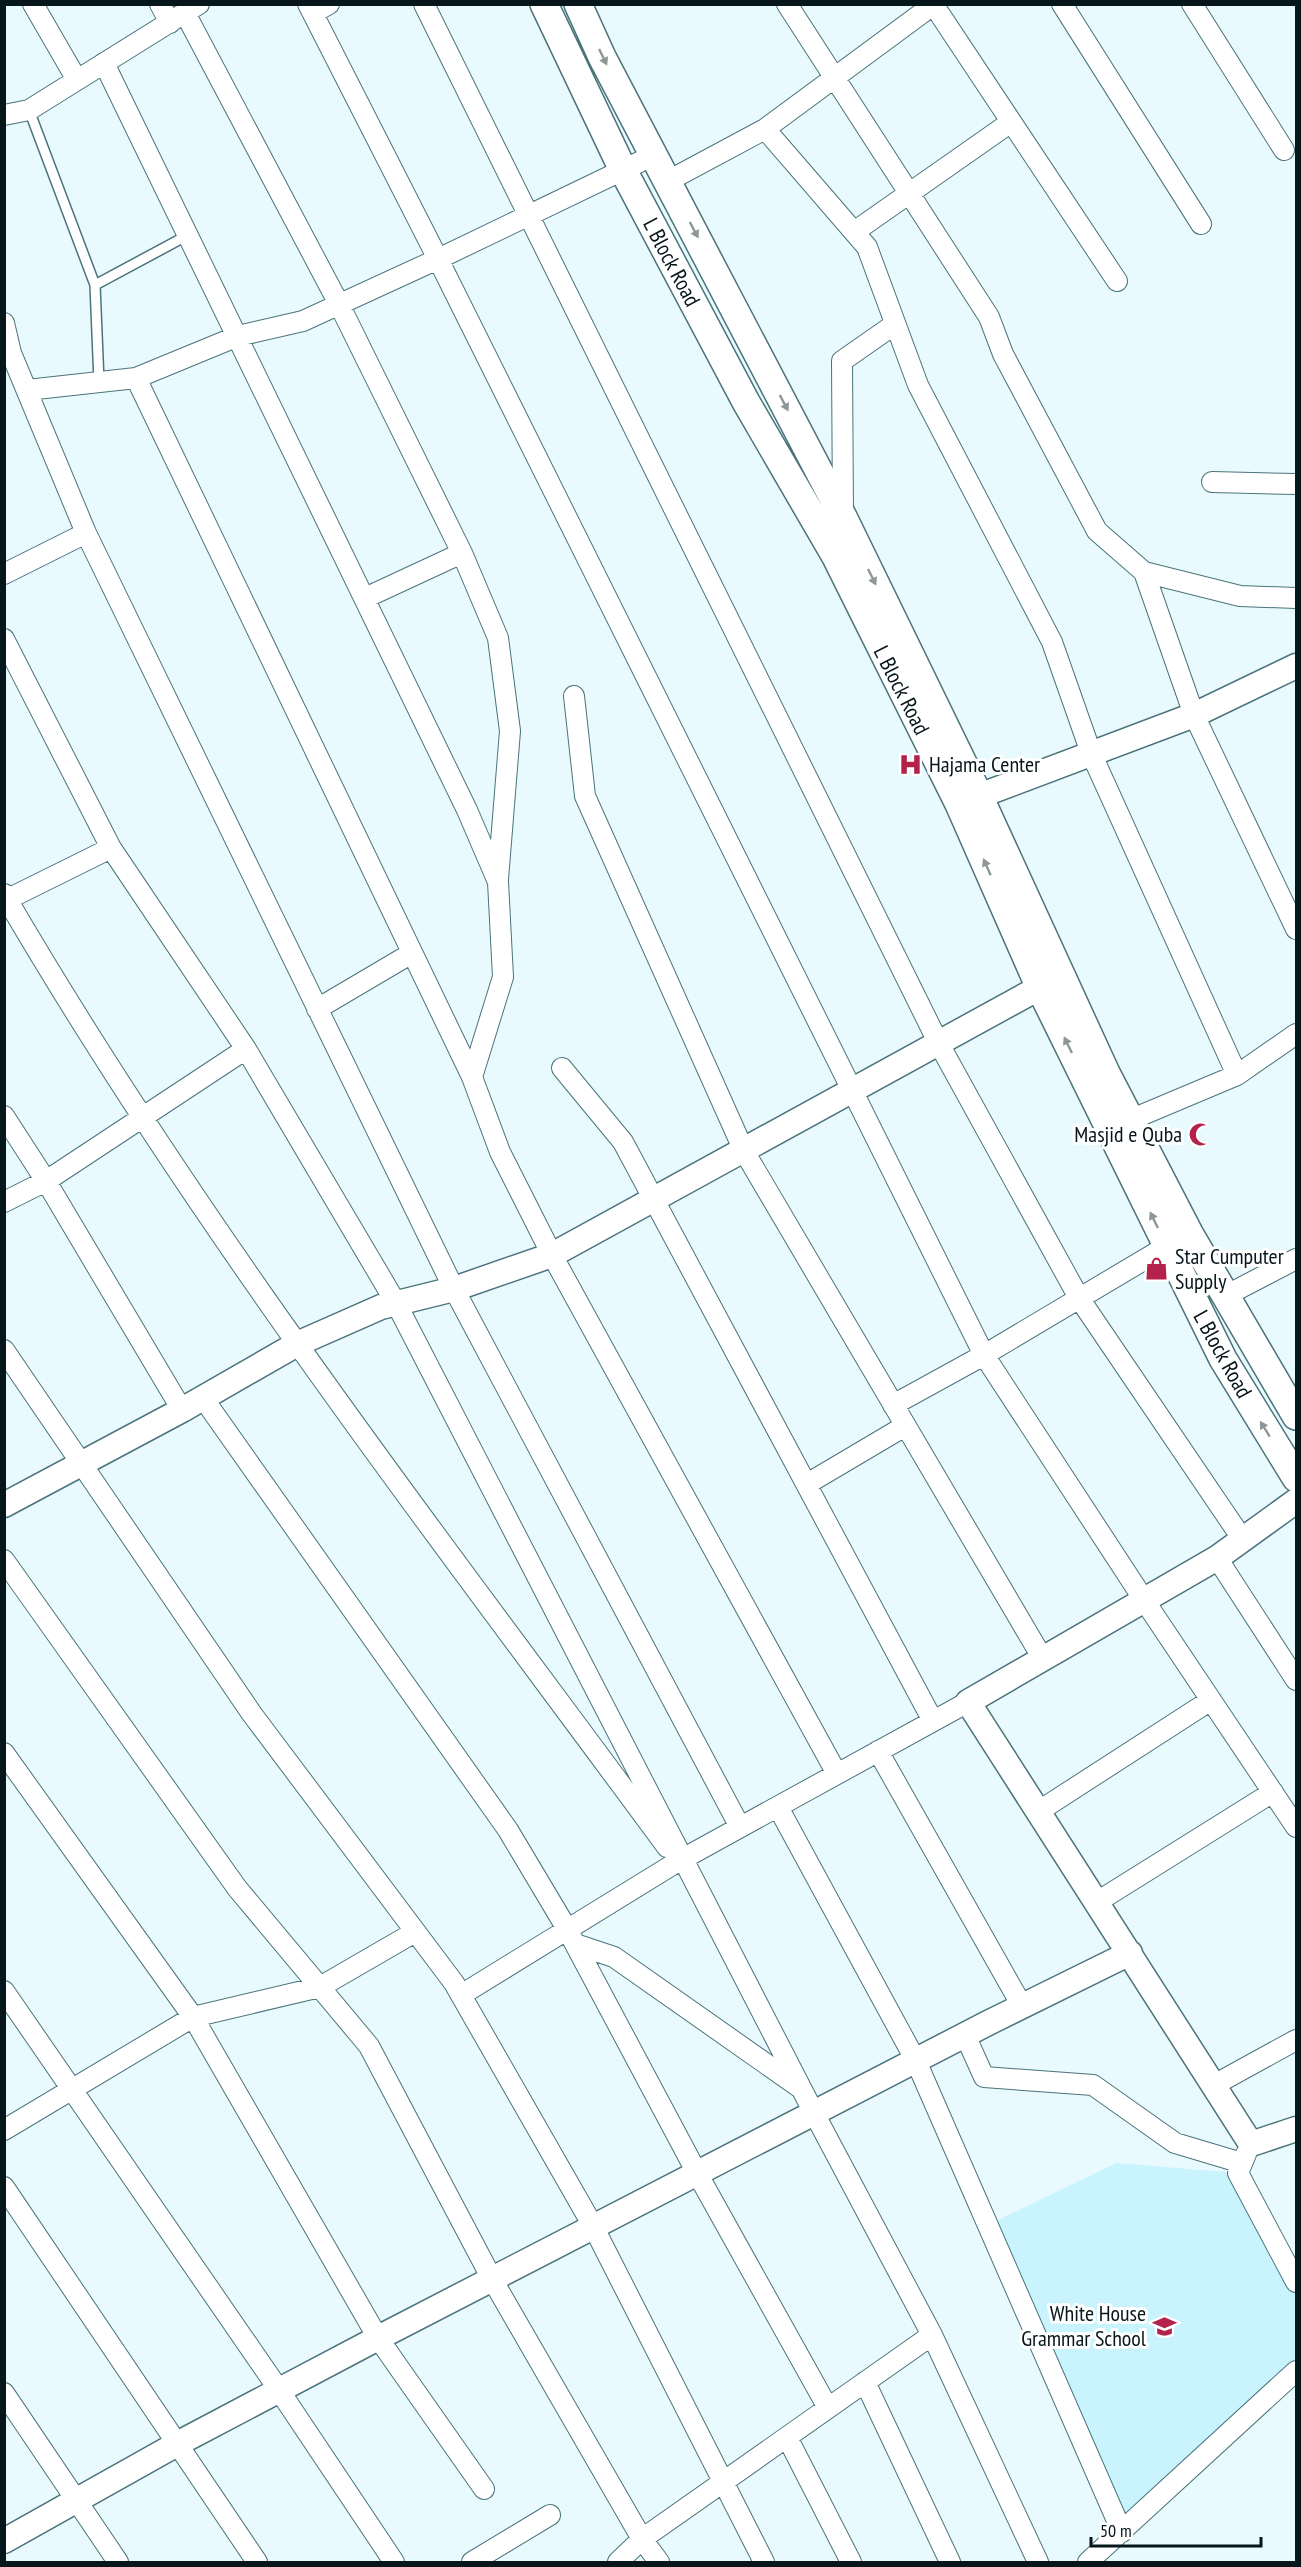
<svg xmlns="http://www.w3.org/2000/svg" width="1301" height="2567" viewBox="0 0 1301 2567" font-family="'PT Sans Narrow',sans-serif">
	<rect width="100%" height="100%" fill="#e9fafe"/>
	<path fill="#c9f4fe" d="M1116,2163L1238,2173L1296,2282V2371L1122,2532L988,2225Z"/>
	<g fill="none" stroke-linecap="round" stroke-linejoin="round">
		<defs>
			<path id="service" d="M29,110L95,285L99,382
				M95,285L188,235"/>
			<path id="minor" d="M33,4L77,80
				M160,4L170,23
				M308,4L438,259L984,1355L1144,1600L1296,1827
				M424,4L938,1042L1079,1298L1243,1540
				M787,4L989,317L1003,354L1097,531L1144,572L1240,596L1296,598
				M933,4L1117,281
				M1062,4L1201,224
				M1192,4L1284,150
				M185,13L339,304L462,553
				M313,13L329,4
				M104,63L467,810L498,882L503,977L472,1077L500,1152L552,1255L837,1774
				M4,115L29,110L199,4
				M765,129L867,247L918,385L1052,642L1091,753L1237,1075
				M668,181L765,129L933,5
				M854,232L1011,122
				M4,323L11,353L86,533L454,1289L740,1827
				M136,378L472,1077
				M27,390L136,378L238,336L303,321L438,259L654,155
				M1212,482L1296,484
				M843,514L842,361L895,324
				M1144,572L1194,715L1296,929
				M4,574L86,533
				M365,598L462,553L498,638L510,731L498,879
				M4,639L111,848L246,1049L396,1303L814,2113L932,2335L1038,2562
				M574,696L585,796L744,1151L1043,1659
				M4,894C199,1229 438,1536 667,1847
				M4,901L111,848
				M317,1009L412,953
				M562,1068L623,1142L933,1721
				M4,1116L46,1181L182,1410
				M1130,1120L1237,1075L1296,1034
				M4,1202L46,1181L246,1049
				M1225,1296L1296,1259
				M4,1350L252,1714L454,1983L593,2226L764,2562
				M203,1398L508,1830L567,1929L697,2173L828,2408
				M893,1405L984,1355L1179,1239
				M807,1484L905,1426
				M1217,1558L1296,1680
				M4,1560L237,1888L369,2046L492,2279L642,2539L659,2562
				M878,1751L1022,2006
				M4,1753L193,2017L378,2338L484,2489
				M778,1807L916,2061L1122,2532
				M1039,1811L1211,1700
				M1097,1902L1273,1792
				M575,1944L614,1957L799,2087
				M4,1991L279,2390L394,2562
				M461,1995L677,1862L968,1702
				M965,2035L984,2077L1093,2085L1175,2143L1242,2163
				M1214,2085L1296,2040
				M4,2130L193,2017L320,1987L415,1932
				M1246,2154L1238,2173L1296,2282
				M4,2187L257,2562
				M865,2382L950,2562
				M4,2393L118,2562
				M787,2437L851,2562
				M472,2562L550,2515
				M618,2562L642,2539L932,2335
				M1088,2562L1296,2371"/>
			<path id="tertiary" d="M979,796L1194,715L1296,666
				M1296,1501L1217,1558L968,1702L1251,2144L1296,2129
				M4,1505L182,1410L297,1344L381,1307L454,1289L552,1255L1057,978
				M4,2541L177,2444L378,2338L988,2023L1130,1953"/>
			<path id="secondary" d="M544,4L623,170L746,402L836,557L959,804L1040,988L1223,1359L1296,1478
				M578,4L602,57L843,517L979,796L1106,1073L1189,1233L1296,1416"/>
		</defs>
		<use href="#service" stroke="#4a737c" stroke-width="12"/>
		<use href="#minor" stroke="#4a737c" stroke-width="22"/>
		<use href="#tertiary" stroke="#4a737c" stroke-width="27"/>
		<use href="#secondary" stroke="#4a737c" stroke-width="30"/>
		<use href="#service" stroke="#fff" stroke-width="9"/>
		<use href="#minor" stroke="#fff" stroke-width="20"/>
		<use href="#tertiary" stroke="#fff" stroke-width="24"/>
		<use href="#secondary" stroke="#fff" stroke-width="27"/>
	</g>
	<defs><path id="oneway-solid" d="M-6-.8H1V-3.2L6.5 0L1 3.2V.8H-6Z" transform="scale(1.5)"/></defs>
	<g fill="#8f9698">
		<use href="#oneway-solid" transform="translate(603 57) rotate(64)"/>
		<use href="#oneway-solid" transform="translate(694 230) rotate(62)"/>
		<use href="#oneway-solid" transform="translate(784 403) rotate(62)"/>
		<use href="#oneway-solid" transform="translate(872 577) rotate(64)"/>
		<use href="#oneway-solid" transform="translate(987 867) rotate(-114)"/>
		<use href="#oneway-solid" transform="translate(1068 1045) rotate(-116)"/>
		<use href="#oneway-solid" transform="translate(1154 1220) rotate(-116)"/>
		<use href="#oneway-solid" transform="translate(1265 1429) rotate(-122)"/>
	</g>
	<defs>
		<symbol id="hospital-bare" viewBox="-9 -9 18 18"><path d="M-5-5h3v3.5h4V-5h3V5h-3V1.5h-4V5h-3Z" fill="#b4224b" stroke="#fff" stroke-width="2.5" paint-order="stroke"/></symbol>
		<symbol id="mosque-bare" viewBox="-9 -9 18 18"><path d="M3.5-4.9A6 6 0 1 0 3.5 4.9A5 5 0 1 1 3.5-4.9Z" fill="#b4224b" stroke="#fff" stroke-width="2.5" paint-order="stroke"/></symbol>
		<symbol id="shop-bare" viewBox="-9 -9 18 18"><path d="M-5-2.5h2.3a2.7 3.5 0 0 1 5.4 0H5L5.5 6h-11ZM-1.5-2.5h3a1.5 2.3 0 0 0-3 0Z" fill="#b4224b" stroke="#fff" stroke-width="2.5" paint-order="stroke"/></symbol>
		<symbol id="school-bare" viewBox="-9 -9 18 18"><path d="M0-5L7-2L0 1L-7-2ZM-4 1L0 2.5L4 1V4Q0 6-4 4Z" fill="#b4224b" stroke="#fff" stroke-width="2.5" paint-order="stroke"/></symbol>
	</defs>
	<g fill-rule="evenodd">
		<use href="#hospital-bare" x="894" y="748" width="33" height="33"/>
		<use href="#mosque-bare" x="1184" y="1118" width="33" height="33"/>
		<use href="#shop-bare" x="1140" y="1252" width="33" height="33"/>
		<use href="#school-bare" x="1148" y="2310" width="33" height="33"/>
	</g>
	<g text-anchor="middle" dominant-baseline="central" stroke-width="6" stroke-linejoin="round" paint-order="stroke">
		<g font-size="22" fill="#06161a" stroke="#fff">
			<text transform="translate(672 262) rotate(62)">L Block Road</text>
			<text transform="translate(902 690) rotate(63)">L Block Road</text>
			<text transform="translate(1223 1354) rotate(61)">L Block Road</text>
		</g>
		<g font-size="22" fill="#06161a" stroke="#fff" text-anchor="start">
			<text x="929" y="764">Hajama Center</text>
			<text x="1182" y="1134" text-anchor="end">Masjid e Quba</text>
			<text x="1175" y="1256">Star Cumputer<tspan x="1175" dy="25">Supply</tspan></text>
			<text x="1146" y="2313" text-anchor="end">White House<tspan x="1146" dy="25">Grammar School</tspan></text>
		</g>
	</g>
	<rect width="1301" height="2567" fill="none" stroke="#06161a" stroke-width="12"/>
	<path d="M1091 2537v9h170v-9" fill="none" stroke="#06161a" stroke-width="3"/>
	<text x="1100" y="2537" font-size="18" fill="#06161a" stroke="#ffffff" stroke-width="4.5" paint-order="stroke">50 m</text>
</svg>
